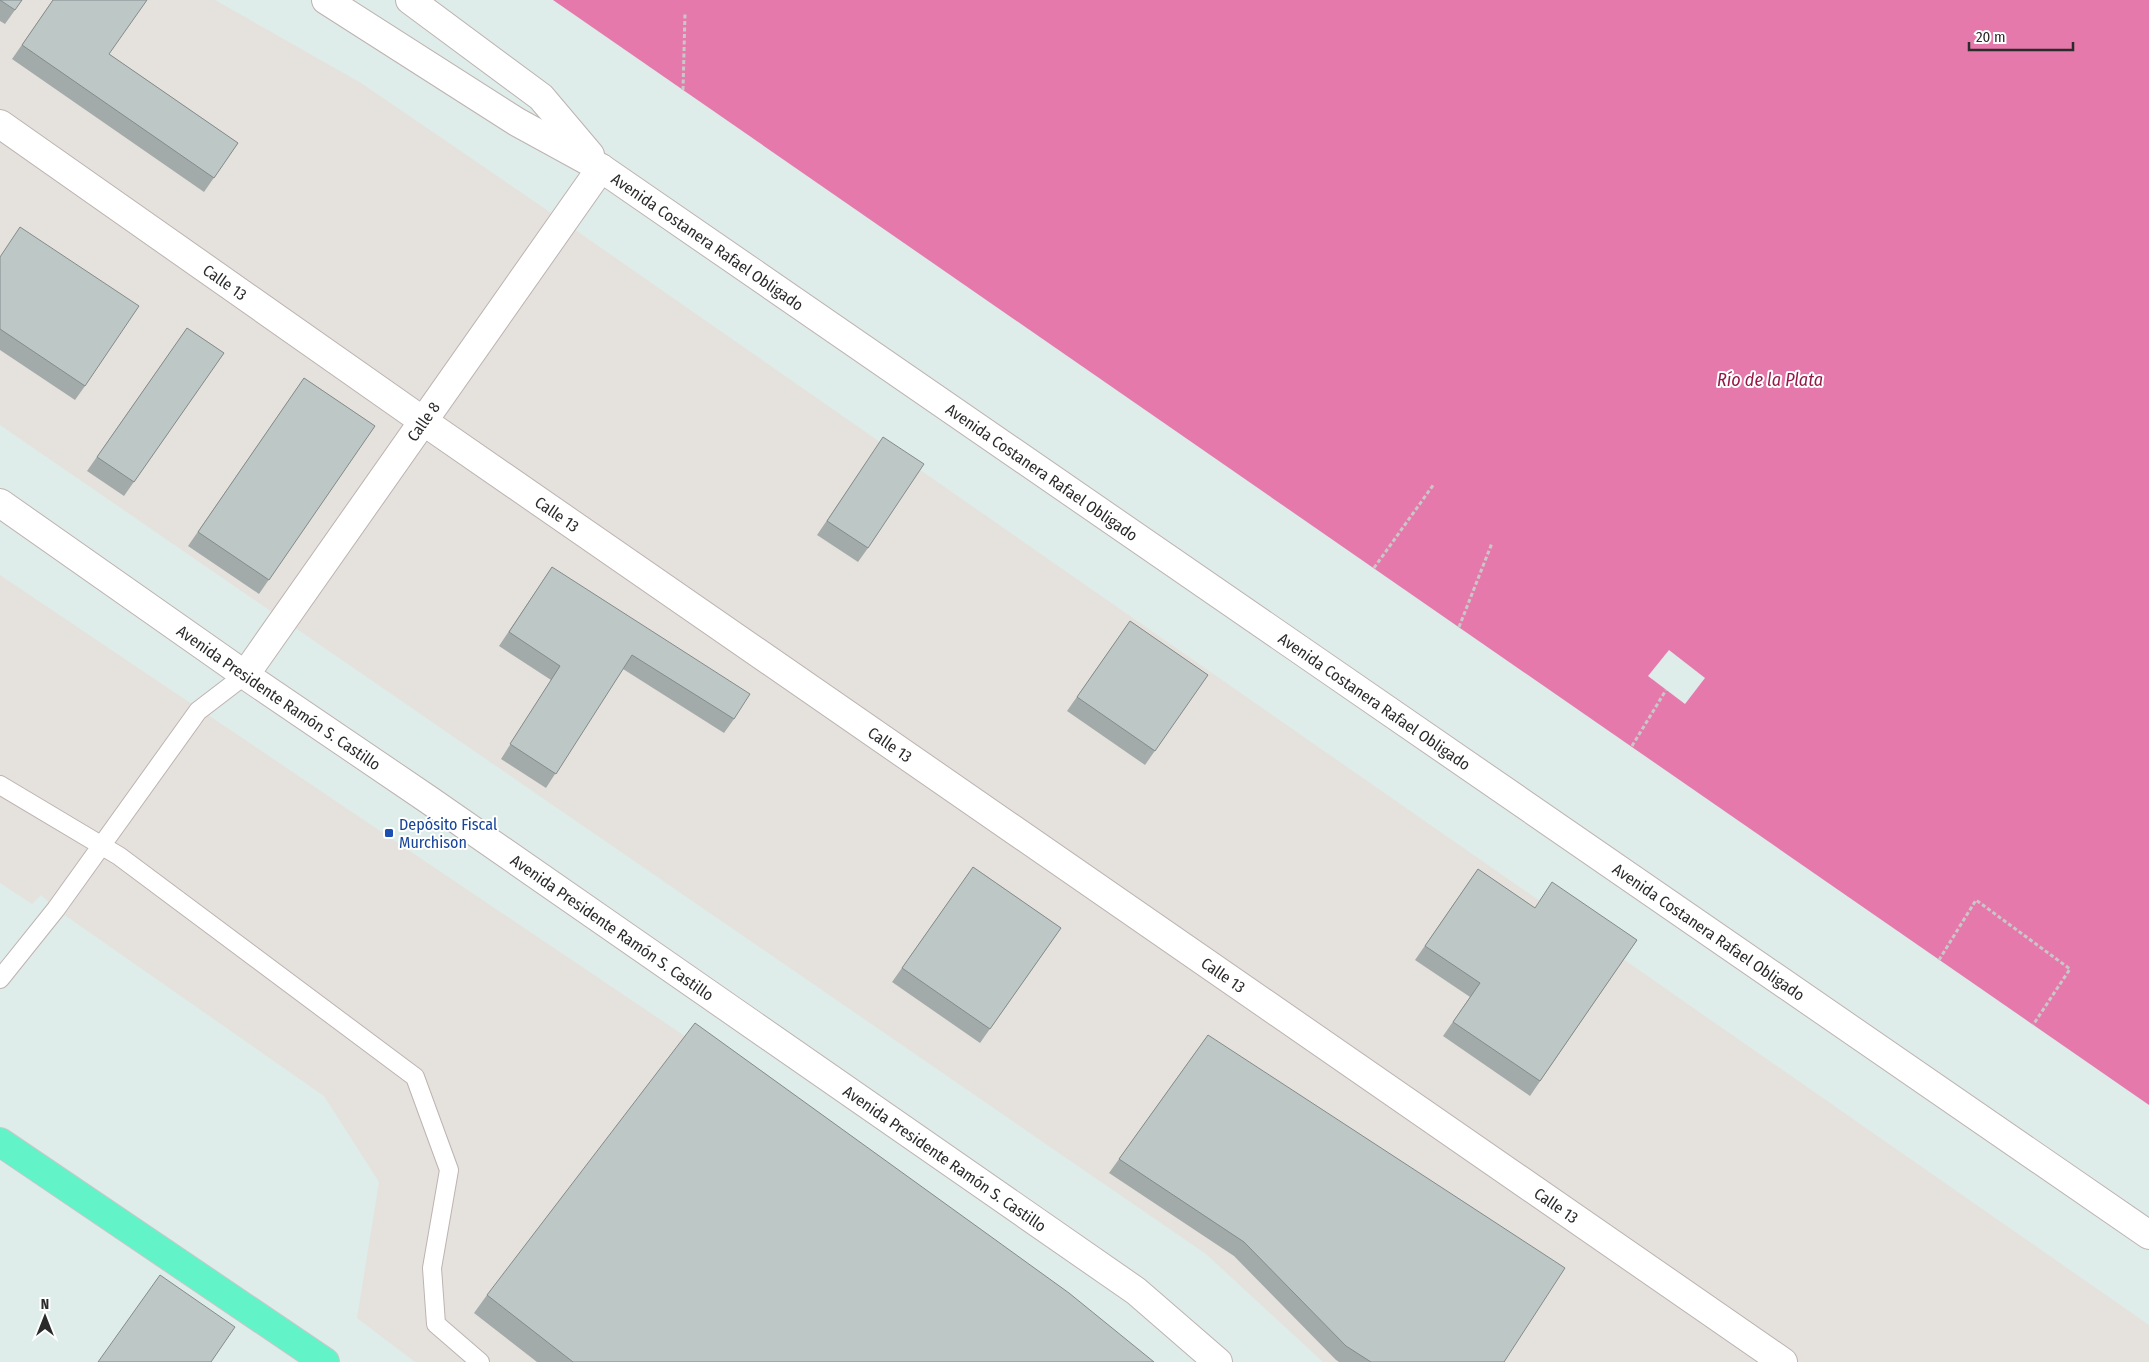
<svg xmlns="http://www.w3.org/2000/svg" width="2149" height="1362" viewBox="0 0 2149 1362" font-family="'Fira Sans Condensed',sans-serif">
	<rect width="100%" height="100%" fill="#deecea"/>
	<path fill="#e5e2de" d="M0,0H215L361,83L525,195L2149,1325V1362H1323L1206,1254L0,425Z
		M0,575L1050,1282L1151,1362H415L357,1318L379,1182L324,1096L56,909L41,895L32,904L0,883Z"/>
	<path fill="#e679ab" d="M553,0H2149V1105Z"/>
	<path fill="#deecea" d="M1669,650L1705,678L1685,704L1648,676Z"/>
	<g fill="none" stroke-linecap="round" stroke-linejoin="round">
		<defs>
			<path id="service" d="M0,785L119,856L415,1077L449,1170L432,1268L436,1324L480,1362
				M0,979L56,909L198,711L245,675"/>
			<g id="minor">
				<path id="s1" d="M0,124L423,421L1783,1362"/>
				<path id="s2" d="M245,675L601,168"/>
			</g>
			<g id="secondary">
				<path id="s3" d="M326,0L517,122L601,168L2149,1235"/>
				<path d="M410,0L541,97L590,155"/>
				<path id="s4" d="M0,503L245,675L429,800L1136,1291L1218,1362"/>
			</g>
			<path id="motorway" d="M0,1142L325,1362"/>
		</defs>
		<use href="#service" stroke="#bdb3b1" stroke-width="20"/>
		<use href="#minor" stroke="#bdb3b1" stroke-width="30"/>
		<use href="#secondary" stroke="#bdb3b1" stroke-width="30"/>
		<use href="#motorway" stroke="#c8c8c8" stroke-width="30"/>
		<path stroke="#c8c8c8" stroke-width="3" stroke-dasharray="4 2.5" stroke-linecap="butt" d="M683,90L685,13
			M1374,568L1434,484
			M1459,627L1492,543
			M1632,746L1666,690
			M1939,960L1976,900L2070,969L2033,1025"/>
		<use href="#service" stroke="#fff" stroke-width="18"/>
		<use href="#minor" stroke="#fff" stroke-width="28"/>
		<use href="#secondary" stroke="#fff" stroke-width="28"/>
		<use href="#motorway" stroke="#62f3c8" stroke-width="28"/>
	</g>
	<path fill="#a3abaa" d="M0,0L15,10L5,24L0,21Z
		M53,0L109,54L238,143L204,192L12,59Z
		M0,257L85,386L75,400L0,350Z
		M187,328L224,353L124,496L87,471Z
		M304,378L375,426L259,594L188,546Z
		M874,451L868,548L858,562L817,535Z
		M552,567L734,719L724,733L623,669L546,788L501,759L551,680L499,646Z
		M1130,621L1208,675L1145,765L1067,711Z
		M973,867L1061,928L980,1043L892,982Z
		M1478,869L1535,908L1637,940L1530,1096L1443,1036L1470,997L1415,960Z
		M1208,1035L1504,1362H1339L1336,1360L1234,1256L1109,1173Z
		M487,1295L1154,1362H537L474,1313Z"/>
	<path fill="#bdc7c6" stroke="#848b8b" d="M0,0H22L15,10Z
		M53,0H147L109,54L238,143L214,178L22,45Z
		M20,227L139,306L85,386L0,329V257Z
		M187,328L224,353L134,482L97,457Z
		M304,378L375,426L269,580L198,532Z
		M883,437L924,464L868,548L827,521Z
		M552,567L750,694L734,719L632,655L556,774L510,744L560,666L509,632Z
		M1130,621L1208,675L1155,751L1077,697Z
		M973,867L1061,928L990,1029L902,968Z
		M1478,869L1535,908L1552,882L1637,940L1540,1081L1453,1022L1480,983L1425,946Z
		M695,1023L1069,1293L1154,1362H573L487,1295Z
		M1208,1035L1565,1268L1504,1362H1371L1346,1346L1244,1242L1119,1159Z
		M160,1275L235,1327L211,1362H98Z"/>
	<rect fill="#1a4fb4" stroke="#fff" stroke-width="2" x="384" y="828" width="10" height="10" rx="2.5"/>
	<g text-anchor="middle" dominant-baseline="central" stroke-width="4" stroke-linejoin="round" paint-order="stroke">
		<g font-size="16" fill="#2b2b2b" stroke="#fff">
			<text stroke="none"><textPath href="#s3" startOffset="452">Avenida Costanera Rafael Obligado</textPath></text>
			<text stroke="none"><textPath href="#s1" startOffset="275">Calle 13</textPath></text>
			<text stroke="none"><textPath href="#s2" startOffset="310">Calle 8</textPath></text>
			<text stroke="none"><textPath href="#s3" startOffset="858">Avenida Costanera Rafael Obligado</textPath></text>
			<text stroke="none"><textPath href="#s1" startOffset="680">Calle 13</textPath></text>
			<text stroke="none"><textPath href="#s4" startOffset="340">Avenida Presidente Ramón S. Castillo</textPath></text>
			<text stroke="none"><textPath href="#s3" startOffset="1262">Avenida Costanera Rafael Obligado</textPath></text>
			<text stroke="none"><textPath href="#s1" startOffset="1085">Calle 13</textPath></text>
			<text stroke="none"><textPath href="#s4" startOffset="745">Avenida Presidente Ramón S. Castillo</textPath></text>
			<text stroke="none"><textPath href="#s3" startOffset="1668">Avenida Costanera Rafael Obligado</textPath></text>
			<text stroke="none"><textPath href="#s1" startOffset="1490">Calle 13</textPath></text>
			<text stroke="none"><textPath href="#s4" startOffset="1150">Avenida Presidente Ramón S. Castillo</textPath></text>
			<text stroke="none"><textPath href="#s1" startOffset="1895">Calle 13</textPath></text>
		</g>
		<g font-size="16" fill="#164399" stroke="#fff" text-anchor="start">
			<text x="399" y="824">Depósito Fiscal<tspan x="399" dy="18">Murchison</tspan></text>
		</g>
		<g font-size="18" font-style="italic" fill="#931747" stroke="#fff">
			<text x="1770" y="380">Río de la Plata</text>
		</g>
	</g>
	<g transform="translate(45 1317)" stroke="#ffffff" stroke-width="4" paint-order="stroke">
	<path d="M0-4L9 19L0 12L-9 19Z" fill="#2b2b2b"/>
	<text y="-8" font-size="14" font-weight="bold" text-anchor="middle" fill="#2b2b2b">N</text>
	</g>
	<path d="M1969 42v8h104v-8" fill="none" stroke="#2b2b2b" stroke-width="2.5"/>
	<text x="1976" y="42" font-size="15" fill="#2b2b2b" stroke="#ffffff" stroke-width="4" paint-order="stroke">20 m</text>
</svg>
